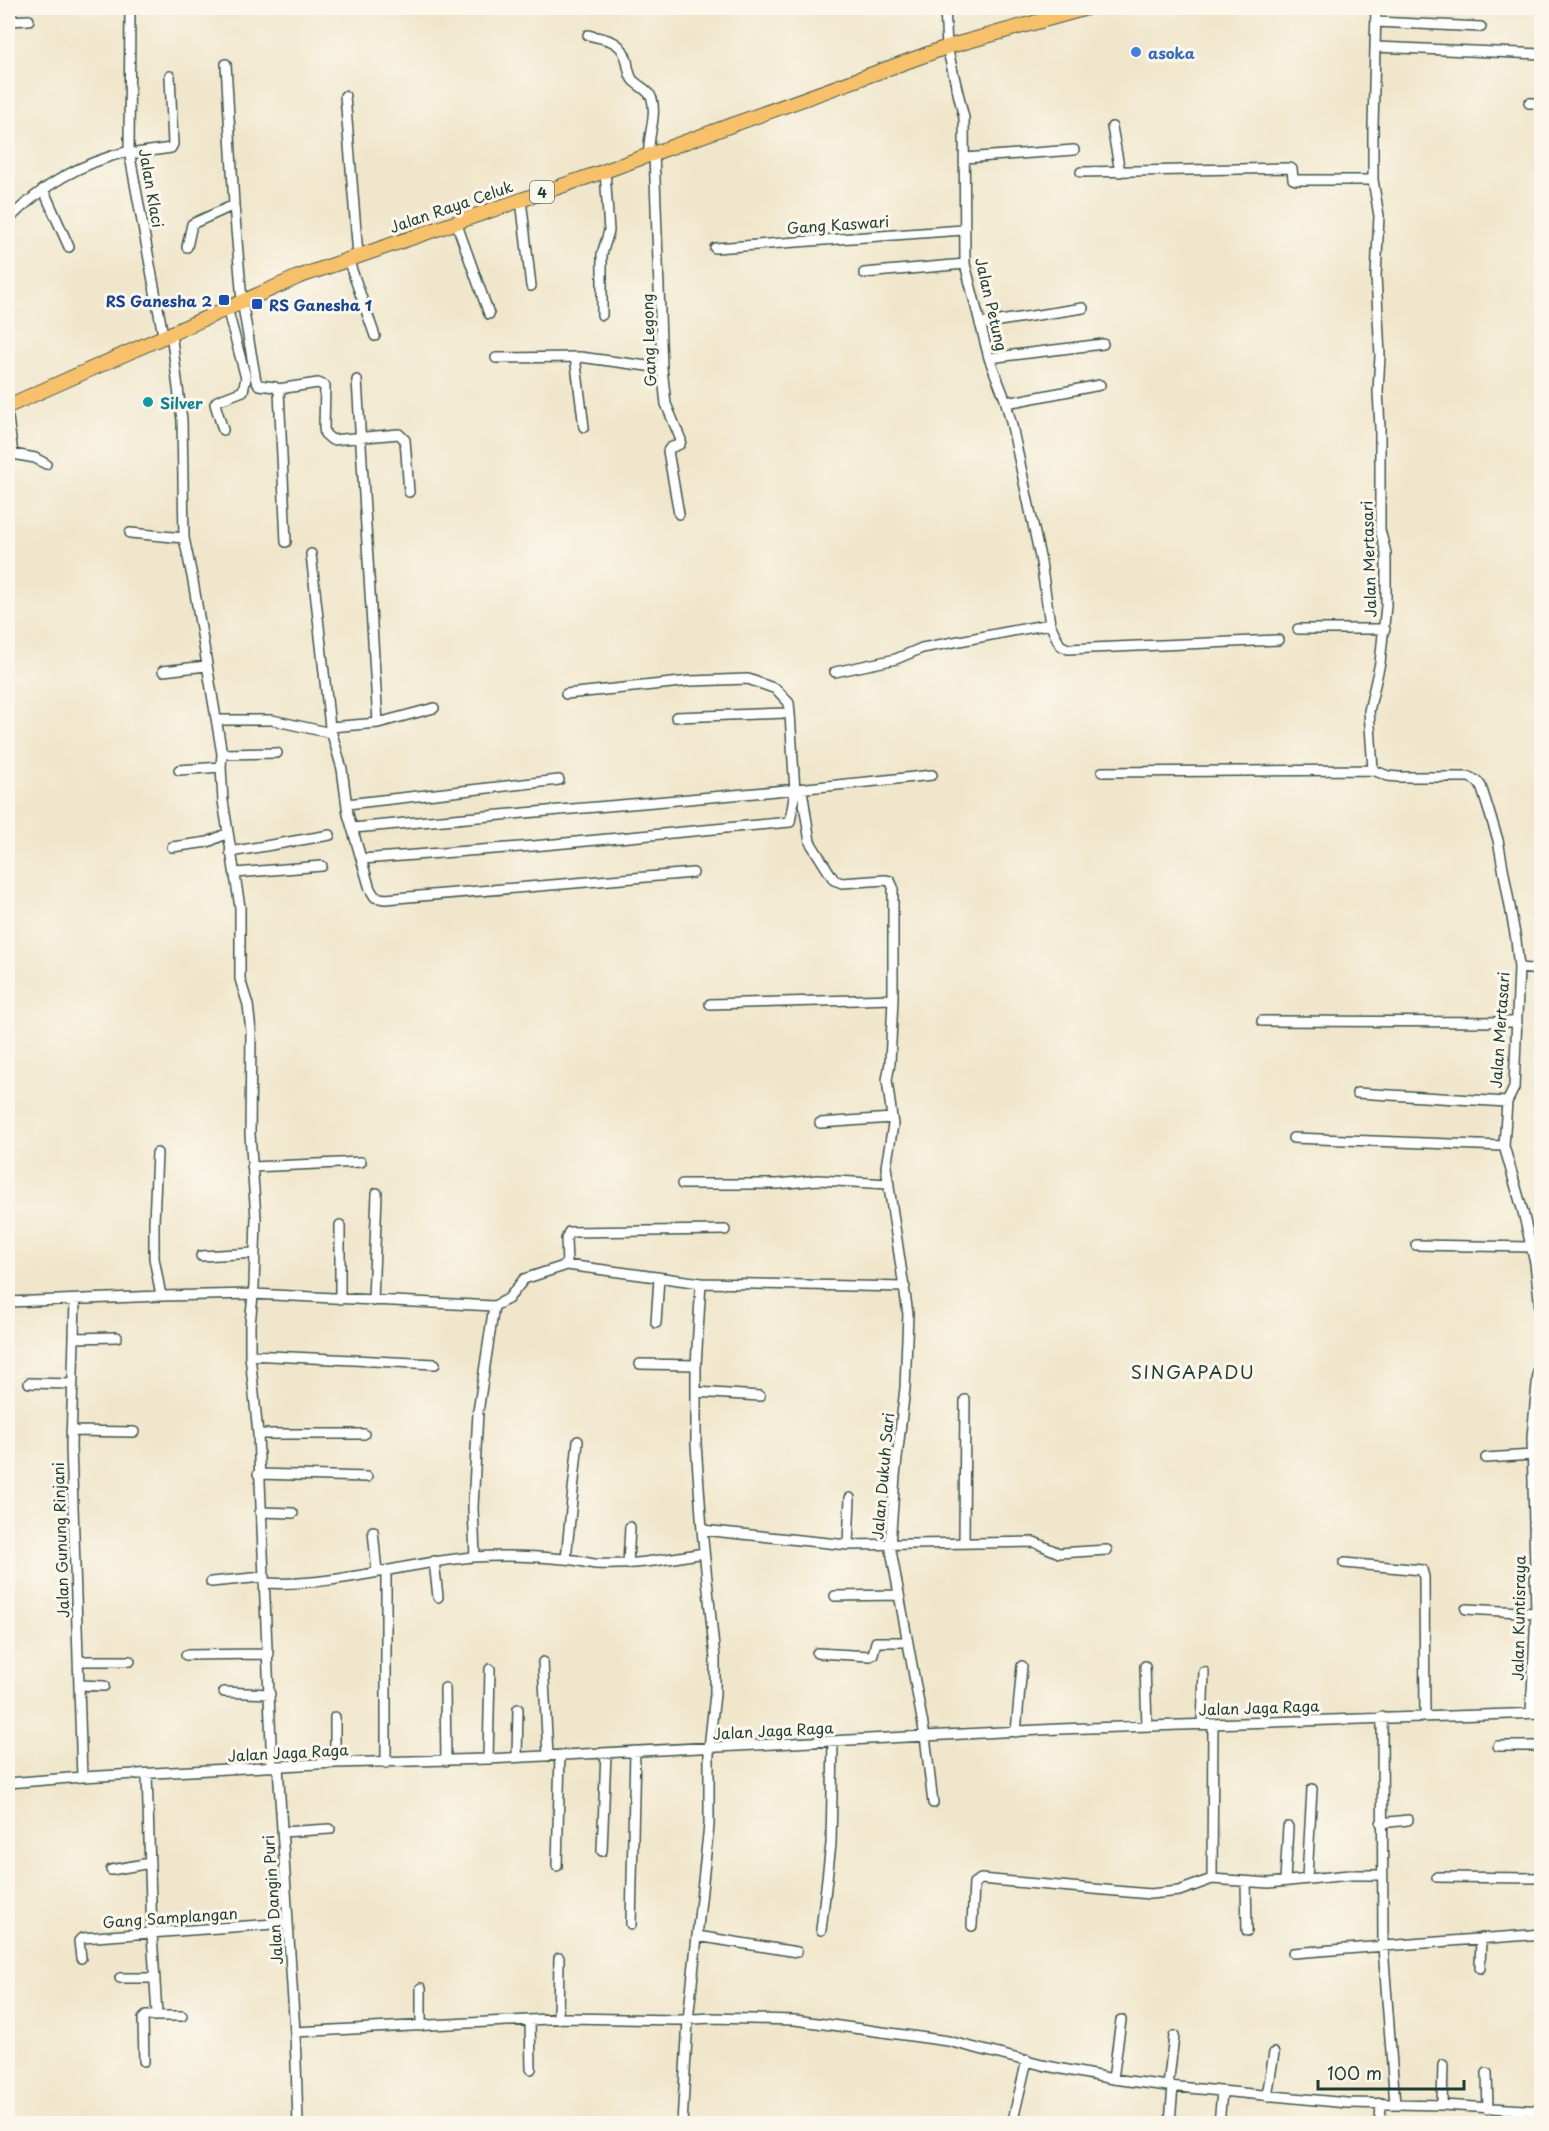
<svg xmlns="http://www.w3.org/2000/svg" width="1549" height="2131" viewBox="0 0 1549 2131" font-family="'Playpen Sans',sans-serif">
	<rect width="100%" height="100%" fill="#fbf7ec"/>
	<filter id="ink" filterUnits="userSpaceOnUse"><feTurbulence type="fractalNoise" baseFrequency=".0167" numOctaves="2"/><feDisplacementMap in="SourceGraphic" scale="12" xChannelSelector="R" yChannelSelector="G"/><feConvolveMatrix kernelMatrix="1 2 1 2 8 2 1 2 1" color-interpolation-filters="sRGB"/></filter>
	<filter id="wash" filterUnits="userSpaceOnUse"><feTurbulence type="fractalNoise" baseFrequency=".008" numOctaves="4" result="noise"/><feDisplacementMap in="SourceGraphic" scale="24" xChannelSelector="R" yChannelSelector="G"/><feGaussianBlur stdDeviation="1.35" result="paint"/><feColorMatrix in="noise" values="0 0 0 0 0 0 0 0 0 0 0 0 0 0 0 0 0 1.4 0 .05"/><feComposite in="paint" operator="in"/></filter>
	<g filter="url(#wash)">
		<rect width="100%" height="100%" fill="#f0e6cb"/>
	</g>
	<g filter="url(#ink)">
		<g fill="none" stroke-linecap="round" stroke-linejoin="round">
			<defs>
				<path id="minor" d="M130,8L129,151L163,335
					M945,8L947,47L964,118L965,264L989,358L1005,399L1012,426L1041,562L1050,624L1060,645L1068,649L1278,640
					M8,21L29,20
					M1376,22L1481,27
					M588,35C607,40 621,39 627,61C628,67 629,74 632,79C638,87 649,89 652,99C657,118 647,137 649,155
					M1375,47L1542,54
					M226,64L234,205L242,301L256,381L259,385L275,387L279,391L286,542
					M345,96L358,255
					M1529,103H1542
					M1112,127L1120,172
					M654,153L662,368L666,404L681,440L680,444L670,448L668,451L679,514
					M129,154L171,148L173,144L170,76
					M965,158L1074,150
					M1081,172L1290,168L1292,169L1293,179L1296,180H1373
					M43,189L69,247
					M521,199L531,286
					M8,220C44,184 79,164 129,151
					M456,222L489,314
					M187,247L192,224L234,205
					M715,248L963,230
					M348,259L375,336
					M864,273L965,264
					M602,315V254L609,231L605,171
					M980,324L1083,308
					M171,332L182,420L184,538L193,581L222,754L221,767L223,801L240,907V979L248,1005L251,1031L250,1134L256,1218L254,1286L250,1324V1355L258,1434L272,1767
					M575,357L584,427
					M496,358L580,357L662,368
					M989,358L1103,344
					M357,380L378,723
					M278,389L318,383L325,386L324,428L325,434L332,440L399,434L405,440L409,492
					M1005,399L1012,402L1100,385
					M8,418L13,454L35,458L46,464
					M223,430L215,404L217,401L243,391L246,378L227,308
					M1541,494H1542
					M130,533L184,538
					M311,554L330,727
					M1298,629H1385
					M163,671L206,666
					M835,672L896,659L922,648L1050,624
					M566,694L691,681L748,679L776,689L789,703L790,714
					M434,708L378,723L330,727L342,769L348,814L370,889L375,897L385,899L693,873
					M217,720H272L331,733
					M222,754L277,753
					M179,770L221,767
					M1373,770L1369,711L1380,663L1386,606V553L1380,530V428L1378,391L1380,356L1376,276L1379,216L1373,180V126L1376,8
					M1102,772L1373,770L1388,776L1398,777H1469L1477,781L1481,786L1498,840L1516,940L1519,968L1514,1088L1507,1102L1504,1146L1523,1212L1535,1263L1542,1325
					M802,790L810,842L834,880L842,883L885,880L890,881L893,887V999L890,1063L887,1080L893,1125L886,1167L908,1314L905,1388L895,1476L890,1545L925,1736L933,1803
					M347,804L559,780
					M353,828C546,810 740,797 932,775
					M172,847L208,842L228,833
					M230,852L330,835
					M362,859L533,846L790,822L795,791L790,714L786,713L676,717
					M236,873L322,866
					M1519,968L1542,970
					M710,1004L893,999
					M1262,1021L1517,1022
					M1357,1093L1507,1102
					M820,1123L892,1118
					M1293,1138L1504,1146
					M157,1153L154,1222V1258L161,1296
					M252,1167L361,1162
					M682,1184H778L818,1180L889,1184
					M1416,1245L1531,1247
					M201,1256L255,1253
					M567,1265L566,1239L569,1232L725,1230
					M340,1299V1225
					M75,1301L71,1446L82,1777
					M373,1301L377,1193
					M8,1302L161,1296L253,1294L494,1306L508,1299L524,1279L567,1265L701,1283L905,1287
					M656,1323L659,1278
					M74,1338L117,1337
					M250,1355L435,1364
					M640,1364L696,1365
					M29,1383L72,1384
					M696,1392L760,1396
					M71,1431L134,1432
					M258,1434H364
					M1486,1458L1532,1455
					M258,1474L367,1477
					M260,1512L293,1513
					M702,1530L848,1545L1034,1542L1059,1553L1107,1550
					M373,1531L377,1572
					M964,1543L965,1400
					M848,1545L850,1498
					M475,1557L473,1507L478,1412L494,1306
					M566,1559L578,1441
					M434,1561L438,1597
					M1344,1563L1422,1570L1424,1577L1425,1716
					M628,1564L630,1527
					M386,1572V1763
					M211,1582L264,1577
					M264,1583C335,1587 403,1563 473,1557C503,1555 534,1556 564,1559C575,1559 585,1563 595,1564C632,1566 668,1559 704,1553
					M835,1596L898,1595
					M1466,1609L1536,1613
					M817,1653L870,1656L873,1654L876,1642H907
					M186,1655L269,1654
					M79,1661H130
					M543,1662L548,1755
					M1145,1666L1147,1726
					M79,1685L104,1686
					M445,1688L446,1761
					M224,1692L270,1694
					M1531,1713L1536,1613L1532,1437L1542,1332
					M1382,1717L1383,1947L1395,2104
					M1202,1724L1204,1672
					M1016,1732L1022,1666
					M1498,1746H1542
					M517,1757L518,1709
					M488,1759L490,1669
					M335,1763V1717
					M278,1766L295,2032L298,2124
					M147,1774L152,1934L157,2014L159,2016H182
					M8,1783L82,1777L335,1763L488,1759L1059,1729L1542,1713
					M1381,1823L1408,1820
					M282,1832L330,1829
					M602,1851L606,1753
					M557,1866L560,1755
					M111,1870L150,1863
					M1437,1877L1542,1878
					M1307,1878L1312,1789
					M1212,1879L1213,1724
					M1285,1881L1288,1827
					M1246,1882L1247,1931
					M631,1924L635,1751
					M972,1926L974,1883L981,1879L1150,1894L1179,1891L1212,1879L1269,1883L1349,1875H1382
					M821,1930L831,1844L833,1742
					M697,1936L797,1952
					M1293,1953L1542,1934
					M81,1958L79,1941L82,1938L287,1923
					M1480,1968L1481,1938
					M120,1978H155
					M421,1988V2026
					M558,2019L559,1958
					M530,2020L531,2069
					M295,2032L567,2018L677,2020L711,2018L795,2020L948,2041L1042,2065L1113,2079L1168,2086L1347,2103L1442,2105L1542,2111
					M144,2061L143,2019L146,2016H159
					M1487,2073L1488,2109
					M1113,2079L1121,2020
					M1168,2086L1174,2036
					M1267,2096L1274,2053
					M1442,2105L1443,2065
					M1170,2121L1173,2087
					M682,2124L688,2020L709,1825V1748L715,1694V1658L702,1530L696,1444V1365L701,1283
					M1012,2124L1027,2060
					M1219,2124L1222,2092
					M1380,2124L1381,2103"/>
				<path id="highway" d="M8,406L298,277L605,171L947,47L1087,8"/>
			</defs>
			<use href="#minor" stroke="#3e564b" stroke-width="12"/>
			<use href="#highway" stroke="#3e564b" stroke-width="16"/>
			<use href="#minor" stroke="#fff" stroke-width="9"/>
			<use href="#highway" stroke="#f7c06b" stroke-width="14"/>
		</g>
	</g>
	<circle fill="#3f7fe0" stroke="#fbf7ec" stroke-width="2" cx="1136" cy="52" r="6"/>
	<g fill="#1a4fb4" stroke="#fbf7ec" stroke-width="2">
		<rect x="218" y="294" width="12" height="12" rx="3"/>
		<rect x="251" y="298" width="12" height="12" rx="3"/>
	</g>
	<circle fill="#0f9aa8" stroke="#fbf7ec" stroke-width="2" cx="148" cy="402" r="6"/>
	<g text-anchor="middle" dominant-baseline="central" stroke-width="6" stroke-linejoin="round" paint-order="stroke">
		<rect fill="#fbf7ec" stroke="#61756b" stroke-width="1.5" x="530" y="181" width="24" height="22" rx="4.5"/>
		<g font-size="14" font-weight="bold" fill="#1f3d34">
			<text x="542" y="192">4</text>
		</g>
		<g font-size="15" font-weight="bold" fill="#366cbe" stroke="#fbf7ec" text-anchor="start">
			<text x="1148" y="52">asoka</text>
		</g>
		<g font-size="15" fill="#1f3d34" stroke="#fbf7ec">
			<text transform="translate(152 188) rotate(80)">Jalan Klaci</text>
			<text transform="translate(451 206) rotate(-19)">Jalan Raya Celuk</text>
			<text transform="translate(838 224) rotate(-4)">Gang Kaswari</text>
			<text transform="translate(992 304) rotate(77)">Jalan Petung</text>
			<text transform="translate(648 340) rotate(-92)">Gang Legong</text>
			<text transform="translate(1368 559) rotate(-92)">Jalan Mertasari</text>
			<text transform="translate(1499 1030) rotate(-86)">Jalan Mertasari</text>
			<text transform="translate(882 1476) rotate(-85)">Jalan Dukuh Sari</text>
			<text transform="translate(60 1540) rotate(-92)">Jalan Gunung Rinjani</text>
			<text transform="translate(1518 1618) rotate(-89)">Jalan Kuntisraya</text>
			<text transform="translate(1259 1707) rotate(-2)">Jalan Jaga Raga</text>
			<text transform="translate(773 1730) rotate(-3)">Jalan Jaga Raga</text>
			<text transform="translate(288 1752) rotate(-3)">Jalan Jaga Raga</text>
			<text transform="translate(272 1900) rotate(-94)">Jalan Dangin Puri</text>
			<text transform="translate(170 1917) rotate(-4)">Gang Samplangan</text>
		</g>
		<g font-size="15" font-weight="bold" fill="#164399" stroke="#fbf7ec" text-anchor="end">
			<text x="212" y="300">RS Ganesha 2</text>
			<text x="269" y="304" text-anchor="start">RS Ganesha 1</text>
		</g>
		<g font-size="15" font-weight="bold" fill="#0d838f" stroke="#fbf7ec" text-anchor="start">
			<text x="160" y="402">Silver</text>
		</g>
		<g font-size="18" letter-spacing="1.5" fill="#1f3d34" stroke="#fbf7ec">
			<text x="1193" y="1371">SINGAPADU</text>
		</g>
	</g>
	<rect width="1549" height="2131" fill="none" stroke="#fbf7ec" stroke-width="30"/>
	<path d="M1318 2080v9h146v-9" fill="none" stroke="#1f3d34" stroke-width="3"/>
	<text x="1327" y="2080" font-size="18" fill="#1f3d34" stroke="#fbf7ec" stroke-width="4.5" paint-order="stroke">100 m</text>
</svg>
